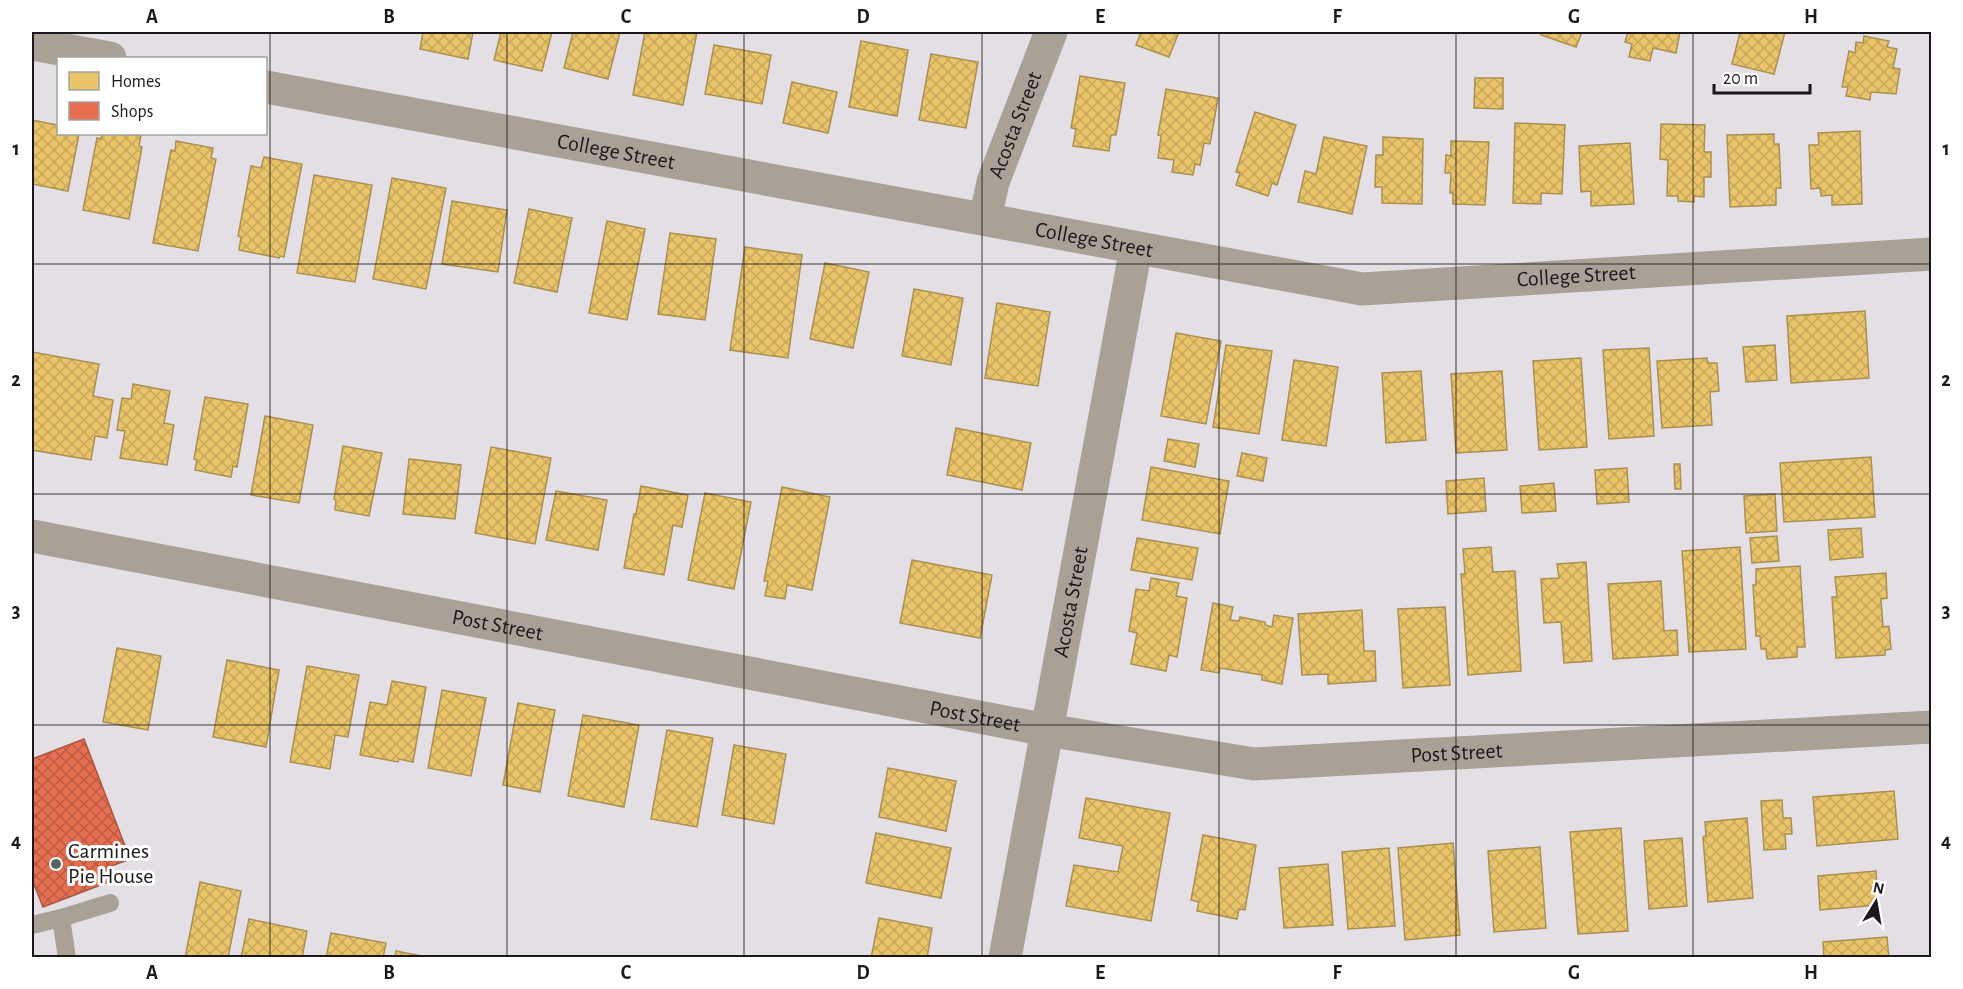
<svg xmlns="http://www.w3.org/2000/svg" width="1963" height="989" viewBox="0 0 1963 989" font-family="'Alegreya Sans',sans-serif">
	<defs>
		<pattern id="homes-cross-hatch" width="8" height="8" patternUnits="userSpaceOnUse" patternTransform="scale(1.5)"><rect width="8" height="8" fill="#e9c46a"/><path d="M0 0l8 8M0 8l8-8" fill="none" stroke="#c7a85b"/></pattern>
		<pattern id="shops-cross-hatch" width="8" height="8" patternUnits="userSpaceOnUse" patternTransform="scale(1.5)"><rect width="8" height="8" fill="#e76f51"/><path d="M0 0l8 8M0 8l8-8" fill="none" stroke="#ba5a42"/></pattern>
	</defs>
	<rect width="100%" height="100%" fill="#e3dfe4"/>
	<path fill="url(#homes-cross-hatch)" stroke="#ab9052" stroke-width="1.5" d="M423,32H473L468,59L420,49Z
		M501,32H552L542,71L494,60Z
		M573,32H620L608,79L564,68Z
		M645,32H697L683,105L633,95Z
		M1141,32H1179L1169,57L1136,45Z
		M1542,32H1582L1576,47L1541,35Z
		M1628,32H1680L1676,53L1653,48L1650,61L1629,57L1632,44L1625,42Z
		M1740,32H1785L1774,74L1732,64Z
		M1864,36L1889,41L1887,47L1897,49L1893,68L1900,69L1896,94L1871,92L1870,100L1846,96L1848,87H1842L1849,51L1855,53L1856,42L1863,43Z
		M861,41L908,50L897,116L849,107Z
		M714,45L771,55L762,104L705,94Z
		M931,54L978,62L966,128L919,120Z
		M1080,76L1125,83L1116,135H1111L1109,151L1073,146L1076,129L1071,128Z
		M1475,78H1503V109L1474,108Z
		M792,82L837,92L828,133L783,123Z
		M1166,89L1218,98L1210,144L1204,143L1200,165L1195,164L1193,175L1172,172L1174,160L1158,158L1161,136L1158,135Z
		M1255,112L1296,125L1277,185L1272,183L1268,196L1236,185L1240,173L1236,172Z
		M32,120L58,125V134H79L68,191L32,184Z
		M1515,123L1565,125L1562,194L1541,193V204L1513,203Z
		M1661,124L1705,125L1704,152H1711V177H1704V197L1694,196V202L1678,201V196H1667L1668,160L1660,159Z
		M1860,131L1862,204L1832,205V195L1821,196L1820,188L1811,189L1809,145H1819L1818,133Z
		M102,134L141,135L139,146L142,147L129,219L83,210L97,138L101,139Z
		M1774,134V144H1779L1781,188H1776V205L1730,207L1727,135Z
		M1324,137L1367,146L1352,214L1298,202L1305,171L1316,174Z
		M1383,137L1423,139L1422,204L1382,203V187H1375L1376,155H1383Z
		M176,141L213,148L211,158L216,159L198,251L153,243L171,150L175,151Z
		M1451,141L1489,142L1485,205L1453,204V193H1450L1451,173H1445L1446,155L1451,156Z
		M1630,143L1634,204L1591,206V191L1581,192L1579,146Z
		M264,157L302,164L284,257L280,256L279,258L239,250L241,237L238,236L251,166L261,168Z
		M314,175L372,185L355,282L297,273Z
		M392,178L446,188L426,289L373,279Z
		M452,201L507,210L498,272L442,264Z
		M529,209L572,218L557,292L514,283Z
		M607,221L645,229L627,320L589,313Z
		M670,233L716,239L705,320L658,314Z
		M745,247L802,255L788,358L730,350Z
		M825,263L869,272L853,348L810,339Z
		M914,289L963,298L951,365L902,356Z
		M997,303L1050,312L1038,386L985,378Z
		M1865,311L1869,378L1791,383L1787,316Z
		M1176,333L1221,341L1206,424L1161,416Z
		M1226,345L1272,351L1259,434L1213,427Z
		M1775,345L1777,380L1746,382L1743,347Z
		M1649,348L1654,436L1609,439L1603,350Z
		M32,352L99,364L93,396L113,400L107,438L95,436L91,460L32,450Z
		M1581,358L1587,447L1539,450L1533,361Z
		M1707,358L1708,363H1717L1719,391L1710,392L1712,425L1662,428L1657,361Z
		M1294,360L1338,367L1326,446L1282,440Z
		M1421,371L1426,440L1386,443L1382,373Z
		M1502,371L1507,450L1456,453L1451,374Z
		M133,384L170,391L164,423L174,425L167,465L120,458L125,431L117,430L122,398L131,399Z
		M205,397L248,404L237,467L233,466L231,477L195,470L197,460L194,459Z
		M265,416L313,425L299,503L251,495Z
		M956,428L1031,443L1022,490L947,475Z
		M1168,439L1199,444L1195,467L1164,461Z
		M343,446L382,453L369,516L335,510L336,500L334,499Z
		M491,447L551,458L535,544L475,533Z
		M1242,453L1267,458L1263,481L1237,476Z
		M1871,457L1875,517L1784,522L1780,463Z
		M409,459L461,465L455,519L403,514Z
		M1674,464H1680L1681,489H1675Z
		M1151,467L1229,481L1220,534L1142,520Z
		M1627,468L1629,502L1597,504L1595,470Z
		M1484,478L1486,511L1448,514L1446,481Z
		M1554,483L1556,511L1522,513L1520,486Z
		M641,486L688,495L682,527L673,525L664,575L624,568L634,514H636Z
		M782,487L830,497L812,590L787,585L785,599L765,596L768,581H764Z
		M556,491L607,500L598,550L546,540Z
		M705,493L751,502L734,589L688,580Z
		M1775,494L1777,531L1746,533L1744,496Z
		M1861,528L1863,557L1830,560L1828,530Z
		M1777,536L1779,561L1752,563L1750,538Z
		M1137,538L1198,548L1192,580L1131,570Z
		M1491,547L1493,572L1515,571L1521,671L1468,675L1461,574H1465L1463,549Z
		M1740,547L1746,649L1689,652L1682,551Z
		M912,560L992,575L980,638L900,623Z
		M1586,562L1592,661L1564,663L1561,622L1544,623L1541,579L1559,578L1557,564Z
		M1800,566L1805,647H1797V657L1767,659L1766,649H1761L1760,636H1756L1753,585H1756V569Z
		M1886,573L1887,598L1881,599L1883,627L1889,626L1891,649L1885,650V655L1836,658L1832,597H1837L1835,577Z
		M1151,578L1179,583L1176,596L1187,598L1177,657L1169,655L1166,671L1131,664L1137,633L1129,631L1136,589L1149,591Z
		M1661,581L1664,631L1677,630L1678,655L1613,659L1608,584Z
		M1213,603L1233,607L1230,620L1239,621L1240,617L1265,622V625L1272,627L1274,615L1293,618L1282,684L1262,680V675L1220,668L1219,673L1201,670Z
		M1445,607L1450,685L1403,688L1398,609Z
		M1362,610L1364,651H1375L1376,681L1328,684V674L1302,675L1298,614Z
		M117,648L161,656L148,730L103,722Z
		M227,660L279,670L266,747L213,737Z
		M307,666L359,675L348,737L335,735L330,769L290,762Z
		M392,681L426,687L413,762L399,759L398,762L360,755L370,702L387,705Z
		M442,690L486,698L471,776L428,768Z
		M518,703L555,710L540,792L503,785Z
		M583,715L639,725L624,807L568,796Z
		M667,730L713,738L697,827L651,819Z
		M734,745L786,754L774,824L722,815Z
		M888,768L956,781L946,831L879,817Z
		M1894,791L1898,839L1817,846L1813,797Z
		M1086,798L1170,813L1151,921L1066,906L1074,865L1118,872L1123,846L1079,838Z
		M1782,800L1783,818H1791L1792,834H1785L1786,849L1764,850L1761,801Z
		M1747,818L1753,898L1708,902L1703,837L1706,836L1705,822Z
		M1621,828L1628,931L1578,934L1570,832Z
		M876,833L951,848L941,898L866,883Z
		M1203,835L1256,845L1245,910L1239,909L1237,919L1197,911L1199,902L1191,900Z
		M1682,838L1687,906L1649,909L1644,841Z
		M1453,843L1460,935L1405,940L1398,848Z
		M1540,847L1546,928L1494,932L1488,851Z
		M1389,848L1395,926L1348,929L1342,852Z
		M1328,864L1333,925L1284,928L1279,868Z
		M1876,871L1878,905L1820,910L1818,876Z
		M200,882L241,891L228,958H185Z
		M879,918L932,928L927,958H871Z
		M249,919L307,931L302,958H241Z
		M331,933L386,943L383,958H326Z
		M1887,937L1889,958H1824L1823,942Z
		M396,951L432,958H395Z"/>
	<path fill="url(#shops-cross-hatch)" stroke="#aa5540" stroke-width="1.5" d="M84,739L130,859L106,868L111,881L43,907L32,879V759Z"/>
	<g fill="none" stroke-linecap="round" stroke-linejoin="round">
		<path stroke="#a9a096" stroke-width="18" d="M61,918L110,903
			M32,925L61,918L67,958"/>
		<g stroke="#a9a096" stroke-width="33">
			<path d="M32,44L110,58"/>
			<path id="s1" d="M266,87L1362,289L1932,254"/>
			<path id="s2" d="M985,219L993,182L1051,32"/>
			<path id="s3" d="M32,536L1047,730L1254,764L1932,727"/>
			<path id="s4" d="M1005,958L1136,248"/>
		</g>
	</g>
	<path fill="none" stroke="#1a181a" stroke-width="1.5" stroke-opacity="0.55" d="M270,32V958M507,32V958M744,32V958M982,32V958M1219,32V958M1456,32V958M1693,32V958M32,264H1932M32,494H1932M32,725H1932"/>
	<circle fill="#605e61" stroke="#fff" stroke-width="2" cx="56" cy="864" r="6"/>
	<g text-anchor="middle" dominant-baseline="central" stroke-width="6" stroke-linejoin="round" paint-order="stroke">
		<g font-size="22" fill="#1a181a" stroke="#fff">
			<text stroke="none"><textPath href="#s2" startOffset="99">Acosta Street</textPath></text>
			<text stroke="none"><textPath href="#s1" startOffset="356">College Street</textPath></text>
			<text stroke="none"><textPath href="#s1" startOffset="842">College Street</textPath></text>
			<text stroke="none"><textPath href="#s1" startOffset="1329">College Street</textPath></text>
			<text stroke="none"><textPath href="#s4" startOffset="362">Acosta Street</textPath></text>
			<text stroke="none"><textPath href="#s3" startOffset="474">Post Street</textPath></text>
			<text stroke="none"><textPath href="#s3" startOffset="960">Post Street</textPath></text>
			<text stroke="none"><textPath href="#s3" startOffset="1446">Post Street</textPath></text>
		</g>
		<g font-size="22" fill="#1a181a" stroke="#fff" text-anchor="start">
			<text x="68" y="851">Carmines<tspan x="68" dy="25">Pie House</tspan></text>
		</g>
	</g>
	<rect width="1963" height="989" fill="none" stroke="#ffffff" stroke-width="66"/>
	<rect x="57" y="57" width="210" height="78" fill="#ffffff" stroke="#a3a3a3" stroke-width="1.5"/>
	<rect x="69" y="72" width="30" height="18" fill="#e9c46a" stroke="#a3a3a3" stroke-width="1.5"/>
	<text x="111" y="87" font-size="18" fill="#1a181a">Homes</text>
	<rect x="69" y="102" width="30" height="18" fill="#e76f51" stroke="#a3a3a3" stroke-width="1.5"/>
	<text x="111" y="117" font-size="18" fill="#1a181a">Shops</text>
	<g transform="translate(1876 902) rotate(11)" stroke="#ffffff" stroke-width="4.5" paint-order="stroke">
	<path d="M0-4.5L10 22L0 15L-10 22Z" fill="#1a181a"/>
	<text y="-9" font-size="16" font-weight="bold" text-anchor="middle" fill="#1a181a">N</text>
	</g>
	<path d="M1714 84v9h96v-9" fill="none" stroke="#1a181a" stroke-width="3"/>
	<text x="1723" y="84" font-size="18" fill="#1a181a" stroke="#ffffff" stroke-width="4.5" paint-order="stroke">20 m</text>
	<rect x="33" y="33" width="1897" height="923" fill="none" stroke="#1a181a" stroke-width="2"/>
	<g font-size="20" text-anchor="middle" font-weight="bold" fill="#1a181a">
		<text x="152" y="23">A</text>
		<text x="389" y="23">B</text>
		<text x="626" y="23">C</text>
		<text x="863" y="23">D</text>
		<text x="1100" y="23">E</text>
		<text x="1337" y="23">F</text>
		<text x="1574" y="23">G</text>
		<text x="1811" y="23">H</text>
		<text x="16" y="155">1</text>
		<text x="1946" y="155">1</text>
		<text x="16" y="386">2</text>
		<text x="1946" y="386">2</text>
		<text x="16" y="617">3</text>
		<text x="1946" y="617">3</text>
		<text x="16" y="847">4</text>
		<text x="1946" y="847">4</text>
		<text x="152" y="979">A</text>
		<text x="389" y="979">B</text>
		<text x="626" y="979">C</text>
		<text x="863" y="979">D</text>
		<text x="1100" y="979">E</text>
		<text x="1337" y="979">F</text>
		<text x="1574" y="979">G</text>
		<text x="1811" y="979">H</text>
	</g>
</svg>
